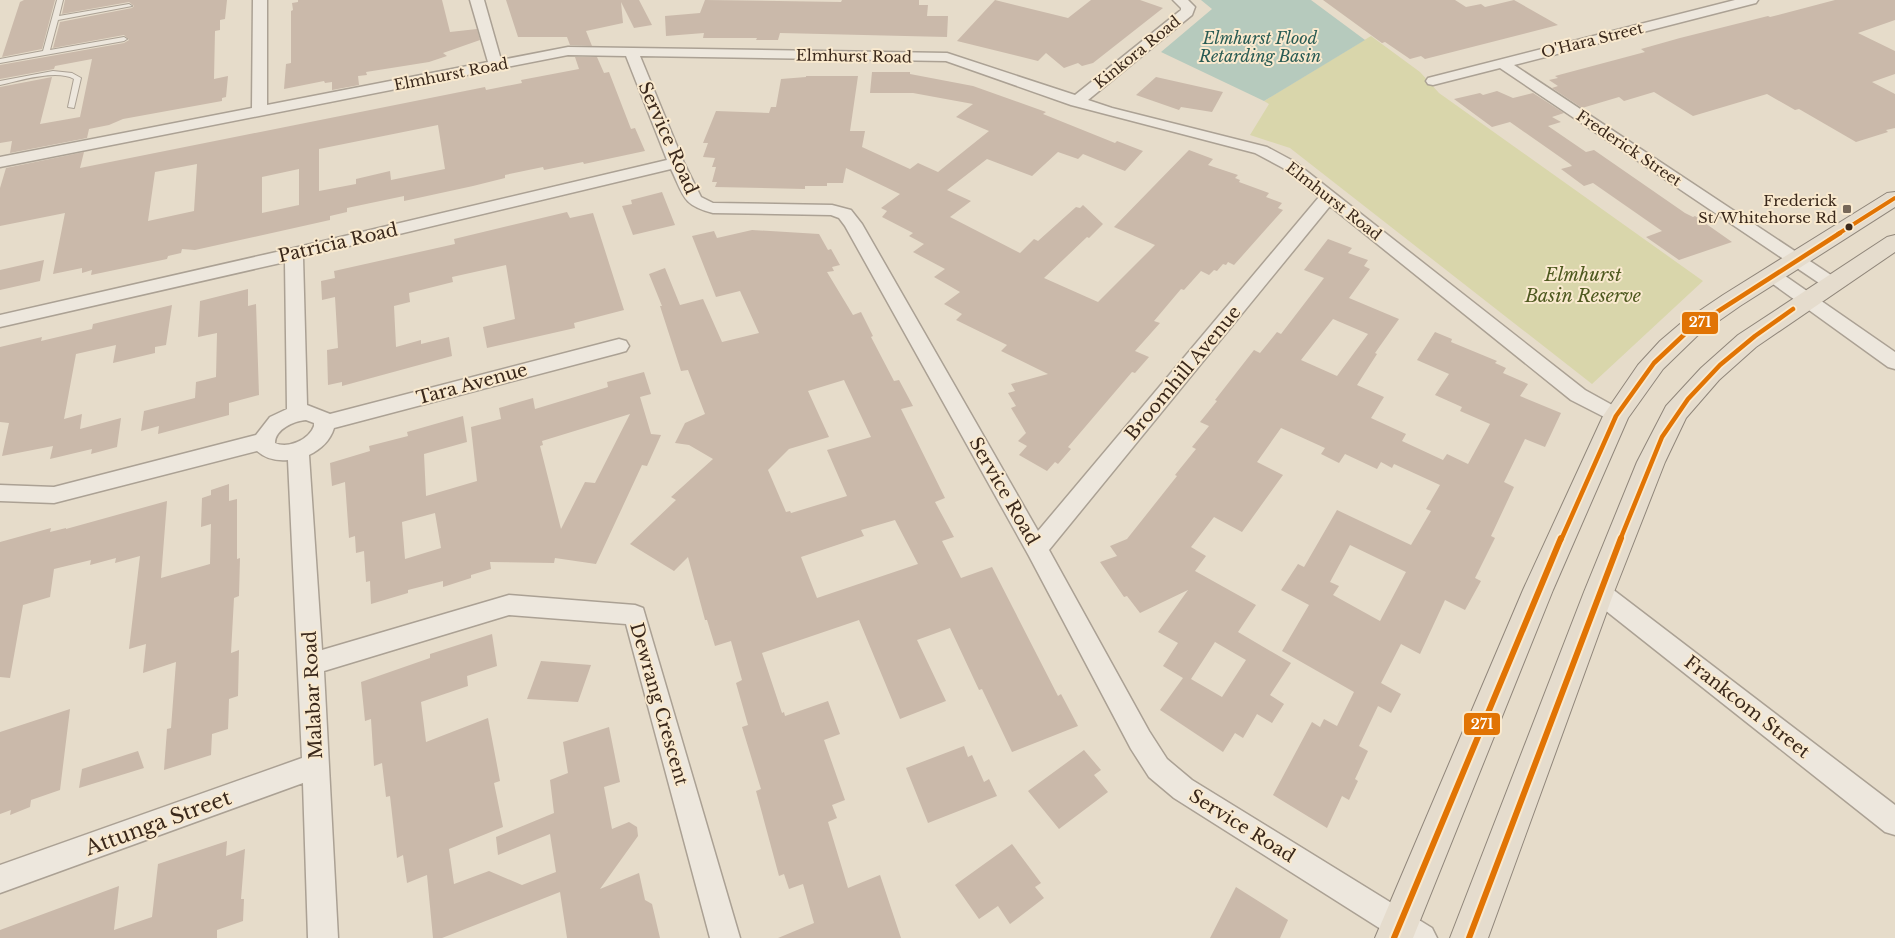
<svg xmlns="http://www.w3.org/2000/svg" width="1895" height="938" viewBox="0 0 1895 938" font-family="'Libre Baskerville',serif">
	<rect width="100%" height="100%" fill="#e6dcca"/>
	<path fill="#d9d6ab" d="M1371,36L1420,72L1439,93L1703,281L1592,384L1290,148L1250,135L1269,104L1264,101Z"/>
	<path fill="#b6cabd" d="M1201,0H1311L1365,40L1264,101L1161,52L1212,9Z"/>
	<path fill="#cab9aa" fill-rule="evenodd" d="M24,0H55L42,49L2,57L20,2Z
		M65,0H227L225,19L220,20V30L215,31L214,79L228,76L226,97L222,98V101L123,119L109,125L89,129L87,138L10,153L12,141L0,143V87L52,77L40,124L80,117L92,59L55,66L54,69L0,79V65L124,43L129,40L124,35L53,48L60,22L132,8L134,6L129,2L62,14Z
		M298,0H442L450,32L477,29L480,40L443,53L447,56L429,62L366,72L367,75L358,76L359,85L332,90V82L325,83L324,81L284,89L286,64L291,63V11L293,10L292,3L298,2Z
		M506,0H639L652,25L634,28L621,2L623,23L586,31L592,46L570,45L567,37H518Z
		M705,0L841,2L842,0H919V5H928L927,16H948L947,37L780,33L778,40H756L757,38H703L704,33L666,36L665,16L700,13Z
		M995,0L1068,18L1091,0H1140L1163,8L1093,63L1082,66L1078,63L1064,68L1046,53L1038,61L957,41Z
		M1323,0H1455L1466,7L1481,4L1485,7L1514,0L1558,25L1425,59L1421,56L1410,59L1385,42L1382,43Z
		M1835,0H1895V20L1858,33L1895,51V74L1872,82L1895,94V128L1886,130L1888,132L1856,142L1799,109L1795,110L1767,94L1693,116L1654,92L1624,101L1619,97L1582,108L1552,88L1558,86L1549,80L1558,78L1555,76L1645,52L1641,49L1680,38L1768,16L1770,17Z
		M575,57H597L604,73L609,72L631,129L635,128L645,151L584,164L583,162L544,170L543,167L505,175V178L473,186L404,201V196L347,208V212L330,216V220L195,250L182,249L181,253L168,256L167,259L91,275L92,270L82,273V268L53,274L65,213L0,226V188L6,168L84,152L80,168L485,87L486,90L522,83L521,80L579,69ZM438,125L445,169L391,180L390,171L356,179V184L319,191V149ZM197,164L194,211L148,221L155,172ZM299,169V205L262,213V177Z
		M872,72H910V74L973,86L1046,112L1043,114L1115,143L1117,141L1143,151L1125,171L1083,154L1078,159L1058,152L1032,176L987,159L947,190L971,201L950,217L1020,253L1034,239L1038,241L1076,207L1080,208L1083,205L1103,224L1089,238L1087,237L1044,278L1098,302L1155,245L1114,227L1189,150L1213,159L1208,165L1238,175L1235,178L1240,180L1239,182L1269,193L1266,197L1282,203L1278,208L1283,210L1234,265L1228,262L1226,265L1223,264L1217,271L1214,270L1209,275L1201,271L1184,290L1181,289L1154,321L1160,323L1135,351L1149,357L1135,373L1132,372L1068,447L1071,449L1058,464L1055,462L1047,471L1019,455L1027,446L1018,441L1026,433L1011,408L1016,406L1008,393L1015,391L1011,384L1048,374L1001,351L1007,345L956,320L962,314L944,304L960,292L934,277L945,269L913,252L924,244L909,236L913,233L882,217L887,211L881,208L900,194L846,168L843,183H827V186H805V189L715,187L717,182H712L716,167H712L715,158L703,157L708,143H703L716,111L769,113L771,107H776L781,79L806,77V76H858L850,131H865L862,147L910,169L918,163L938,172L989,131L956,117L973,104L913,93H870Z
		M1156,77L1223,92L1212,112L1181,107L1179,110L1136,95Z
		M1497,91L1513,98L1533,93L1564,113L1552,117L1561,122L1548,126L1586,152L1594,150L1685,213L1693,217L1695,216L1732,242L1679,260L1646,237L1662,231L1593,183L1584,186L1561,169L1572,166L1570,164L1510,122L1492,127L1454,99L1480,93L1483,95Z
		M662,192L675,225L633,235L622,206L632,204L631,200Z
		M567,212L570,218L593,213L624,310L574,323L575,328L487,348L483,327L515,319L506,265L452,277L453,282L409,293L410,302L394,306L396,347L421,340V344L449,337L452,356L342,386V382L328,385L327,350L338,348L335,297L322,300L321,281L335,278L334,271L455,244L454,239Z
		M752,230L819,234L828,250L831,249L840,265L832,267L834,271L827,272L853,315L861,312L873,336L871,337L894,381L899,380L913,406L901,409L945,498L935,502L954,537L942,541L961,578L992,567L1058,696L1061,694L1078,726L1012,752L982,689L979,690L950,628L917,640L946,701L900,719L859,620L762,653L782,713L784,712L785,716L828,701L840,734L824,740L845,800L832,805L837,818L828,822L848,888L880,875L901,938H778L814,923L803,884L789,889L784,874L779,876L756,791L761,789L742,727L748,725L736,683L742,680L731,641L715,646L707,620H705L688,557L674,571L630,544L676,500L671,497L713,459L689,445L675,443L685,423L705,414L688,370L681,371L660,306H662L649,274L665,268L680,305L703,299L722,342L759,333L740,291L716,297L692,236L714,231L717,238ZM844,380L871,437L827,450L847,496L791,513L790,511L786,512L768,470L789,449L829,437L808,391ZM895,520L918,564L817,598L801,557L864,536L861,530Z
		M1328,239L1352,248L1348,253L1368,260L1364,266L1370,269L1349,298L1399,319L1375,353L1377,354L1357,385L1384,397L1371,418L1406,434L1402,441L1443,460L1447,454L1468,464L1490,424L1460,411L1462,407L1435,395L1449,374L1417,360L1435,332L1452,339L1451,342L1497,361L1495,363L1506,368L1503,373L1528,384L1520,396L1561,413L1545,447L1525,439L1504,482L1514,487L1491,536L1495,538L1475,578L1481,581L1465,610L1445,600L1420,654L1401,644L1381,683L1401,694L1391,713L1378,706L1359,746L1368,751L1355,779L1358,781L1349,800L1342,796L1327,828L1273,795L1312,722L1320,727L1324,719L1337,726L1354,692L1282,651L1309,605L1281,590L1298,564L1304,567L1337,510L1411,545L1431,511L1426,509L1440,485L1394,464L1392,468L1381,462L1377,469L1345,454L1339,463L1321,454L1325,448L1281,428L1257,462L1283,475L1242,532L1214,517L1191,547L1206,556L1195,571L1256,605L1238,632L1291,663L1270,695L1284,704L1272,723L1257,714L1243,738L1235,733L1223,752L1160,710L1183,678L1163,666L1178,643L1158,632L1188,590L1140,613L1127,596L1124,597L1100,562L1117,556L1110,546L1127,539L1177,476L1175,475L1196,449L1192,447L1209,426L1200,422L1217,401L1215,400L1254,350L1260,353L1277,332L1281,334L1324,278L1304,270ZM1333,319L1368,334L1337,376L1301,360ZM1350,545L1406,572L1380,621L1333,595L1339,586L1330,582ZM1215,642L1246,660L1222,697L1191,679Z
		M44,260L40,281L0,290V270Z
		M248,289V306L256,304L259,395L229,403V415L158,434L159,426L141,431L144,411L195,398L196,382L216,377L217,333L198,337L200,301Z
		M172,305L166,345L155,347V353L113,363L116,345L76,354L64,419L82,414L80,429L121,418L117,447L91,454L92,449L50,459L53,446L2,456L9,423L0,422V347L42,337L41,341L92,329L93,324Z
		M644,372L651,394L640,397L651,434L661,435L647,466L642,465L596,564L555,558L554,563L490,562L491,569L471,575V578L443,587V581L408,590V593L371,604L370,581L366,582L364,551L356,553L355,536L349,538L345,482L332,486L330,463L370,451L369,446L408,436L407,432L463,416L467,442L424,454L426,496L477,481L471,427L501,419L499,408L533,398L535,409L608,387L607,382ZM630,414L595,483L585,482L561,529L540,446L543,445L542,441ZM435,513L441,548L405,559L402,522Z
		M229,484V501L237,499V559L240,558L239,596L234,598L231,653L239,650L238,696L229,699L228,729L212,734L211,755L164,770L167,729L171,728L176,662L143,673L146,644L129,649L140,556L115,563L116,558L90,565L91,560L54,569L50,597L23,605L10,678L0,677V542L51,528L50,532L66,528V529L167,501L161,578L210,564L211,524L201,527L202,498L211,495V490Z
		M492,634L497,666L467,676L468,686L421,702L426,742L488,718L493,744L500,781L494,783L503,827L449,849L454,884L489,871L522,885L556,872L550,834L498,855L496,837L554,813L550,780L568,773L563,742L609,727L620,782L604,787L612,829L629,822L637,827L638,836L600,889L639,873L645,900L652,904L660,938H567L560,892L442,938H433L427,875L407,883L403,855L397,858L390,796L386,797L382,763L374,766L371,719L365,721L361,682L430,658V654Z
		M541,661L591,665L578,702L527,699Z
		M70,709L60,790L31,800L30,807L10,815L11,810L0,814V732Z
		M964,746L968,757L972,755L984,782L989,779L997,796L928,823L906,768Z
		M1084,750L1101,770L1094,775L1108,792L1059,829L1028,791Z
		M138,751L144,768L79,788L82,769Z
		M227,841L226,856L245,849L241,899H244L243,921L217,930V938H0V930L119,886L114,930L152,917L158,864Z
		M1012,844L1041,883L1035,887L1044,898L1010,924L998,906L979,919L955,885Z
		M1236,887L1288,920L1280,938H1210Z"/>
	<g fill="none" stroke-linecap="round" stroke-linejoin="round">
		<defs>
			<path id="lane" d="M57,0H63L59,16L129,4L132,6L58,20L50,50L124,37L127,39L124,41L0,63V59L43,51Z
				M53,71L72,73L81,78L74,108L68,107L74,79C56,69 19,81 0,85V81Z"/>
			<path id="street" d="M253,0H267V105L488,62L470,0H484L501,60L568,47L947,53L1075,95L1181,10V8L1173,0H1188L1195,7L1192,15L1088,100L1112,108L1267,147L1295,162L1585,390L1623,411L1626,416L1623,421L1616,423L1571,400L1330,206L1049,550L1149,731L1167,759L1192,780L1432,928L1437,938H1395L1174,798L1149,777L1131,749L1029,556L845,226L839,218L831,215L713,213C682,205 684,196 671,169L303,257L307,405L330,414L619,339L626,341L629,346L626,351L619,353L334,428C330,441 321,449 309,455L322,650L509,595L635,605L643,608L740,938H710L626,624L509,615L324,671L338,938H308L303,783L0,893V865L302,758L288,460C277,461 266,459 257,451L54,503L0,501V485L54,487L256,435L270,417L287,409L285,262L0,327V315L294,248L667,160L626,56L568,55L0,167V157L252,108ZM640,56L946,61L1071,105L1255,153L1283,168L1319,197L1038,531L862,224L851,210L832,205L713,203L701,197L684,163ZM306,420L314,423V426C309,440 288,449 275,443C275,429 294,421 306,420Z
				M1735,0H1758L1756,3L1514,65L1837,279L1840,283L1837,287L1831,289L1825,287L1500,68L1433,85L1428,84L1426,81L1428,78Z
				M1772,269L1778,271L1895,352V369L1888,367L1766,279L1763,275L1766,271Z
				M1599,582L1607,585L1895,805V835L1885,832L1591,599L1587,592L1591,585Z"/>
			<path id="primary" d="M1895,192V207L1740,306L1697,336L1663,369L1628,418L1553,590L1413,938H1375L1523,590L1603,416L1638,365L1660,341L1680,324L1723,295L1887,193Z
				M1895,235V252L1756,347L1719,380L1686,418L1665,462L1614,592L1488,938H1450L1584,592L1637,462L1666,406L1701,368L1738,335L1887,237Z"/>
		</defs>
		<use href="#lane" stroke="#aba194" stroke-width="2"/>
		<use href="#street" stroke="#aba194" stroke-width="3"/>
		<use href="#primary" stroke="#90867a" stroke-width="2"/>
		<use href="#lane" fill="#ede7dd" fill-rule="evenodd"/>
		<use href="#street" fill="#ede7dd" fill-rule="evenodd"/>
		<use href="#primary" fill="#e5dccd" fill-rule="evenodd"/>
		<defs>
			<path id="bus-1-far2" d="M1838,234L1895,198"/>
			<path id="bus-1-far1" d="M1561,540L1616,416L1654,363L1689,330L1840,233
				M1620,540L1662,437L1688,399L1720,365L1755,336L1793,309"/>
			<path id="bus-1" d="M1394,938L1561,538
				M1469,938L1621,538"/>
		</defs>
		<use href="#bus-1-far2" stroke="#f9e9ce" stroke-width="6"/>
		<use href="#bus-1-far1" stroke="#f9e9ce" stroke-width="8"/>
		<use href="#bus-1" stroke="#f9e9ce" stroke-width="10"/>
		<use href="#bus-1-far2" stroke="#e17404" stroke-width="4"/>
		<use href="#bus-1-far1" stroke="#e17404" stroke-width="4.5"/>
		<use href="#bus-1" stroke="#e17404" stroke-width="6"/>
	</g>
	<rect fill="#766758" stroke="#f9e9ce" stroke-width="2" x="1842" y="204" width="10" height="10" rx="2.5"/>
	<circle fill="#3a281b" stroke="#f9e9ce" stroke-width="2" cx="1849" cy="227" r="4.5"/>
	<g text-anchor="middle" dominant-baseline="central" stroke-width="4" stroke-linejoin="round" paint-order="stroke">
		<g font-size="15" fill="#3a281b" stroke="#f9e9ce">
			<text transform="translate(1592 40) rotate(-14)">O'Hara Street</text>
			<text transform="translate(1137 52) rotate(-39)">Kinkora Road</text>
			<text transform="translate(854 56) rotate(1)">Elmhurst Road</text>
			<text transform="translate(451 74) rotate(-11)">Elmhurst Road</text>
			<text transform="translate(1629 148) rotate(34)">Frederick Street</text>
			<text transform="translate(1334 201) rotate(38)">Elmhurst Road</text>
		</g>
		<g font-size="15" fill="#3a281b" stroke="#f9e9ce" text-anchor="end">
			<text x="1837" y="200">Frederick<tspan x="1837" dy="17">St/Whitehorse Rd</tspan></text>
		</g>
		<g font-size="16" font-style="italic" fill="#285b54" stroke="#f9e9ce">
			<text x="1260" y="38">Elmhurst Flood<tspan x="1260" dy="18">Retarding Basin</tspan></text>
		</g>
		<g font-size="18" fill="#3a281b" stroke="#f9e9ce">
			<text transform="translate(668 138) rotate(66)">Service Road</text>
			<text transform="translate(338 243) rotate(-13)">Patricia Road</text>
			<text transform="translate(1183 373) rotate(-50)">Broomhill Avenue</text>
			<text transform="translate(472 384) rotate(-15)">Tara Avenue</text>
			<text transform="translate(1004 491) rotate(60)">Service Road</text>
			<text transform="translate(313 695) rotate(-93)">Malabar Road</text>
			<text transform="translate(659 704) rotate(74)">Dewrang Crescent</text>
			<text transform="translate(1747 707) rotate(38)">Frankcom Street</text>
			<text transform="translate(1242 826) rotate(32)">Service Road</text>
		</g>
		<g font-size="18" font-style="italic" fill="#4e591f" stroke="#f9e9ce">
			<text x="1583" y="275">Elmhurst<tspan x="1583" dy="21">Basin Reserve</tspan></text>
		</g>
		<g font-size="21" fill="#3a281b" stroke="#f9e9ce">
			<text transform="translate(158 823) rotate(-20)">Attunga Street</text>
		</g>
	</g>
	<g stroke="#f9e9ce" stroke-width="2">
		<rect x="1681" y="311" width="38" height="24" rx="5" fill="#e17404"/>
		<rect x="1463" y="712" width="38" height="24" rx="5" fill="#e17404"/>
	</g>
	<g font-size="14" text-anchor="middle" font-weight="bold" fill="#fff">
		<text x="1700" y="327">271</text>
		<text x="1482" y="729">271</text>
	</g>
</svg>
